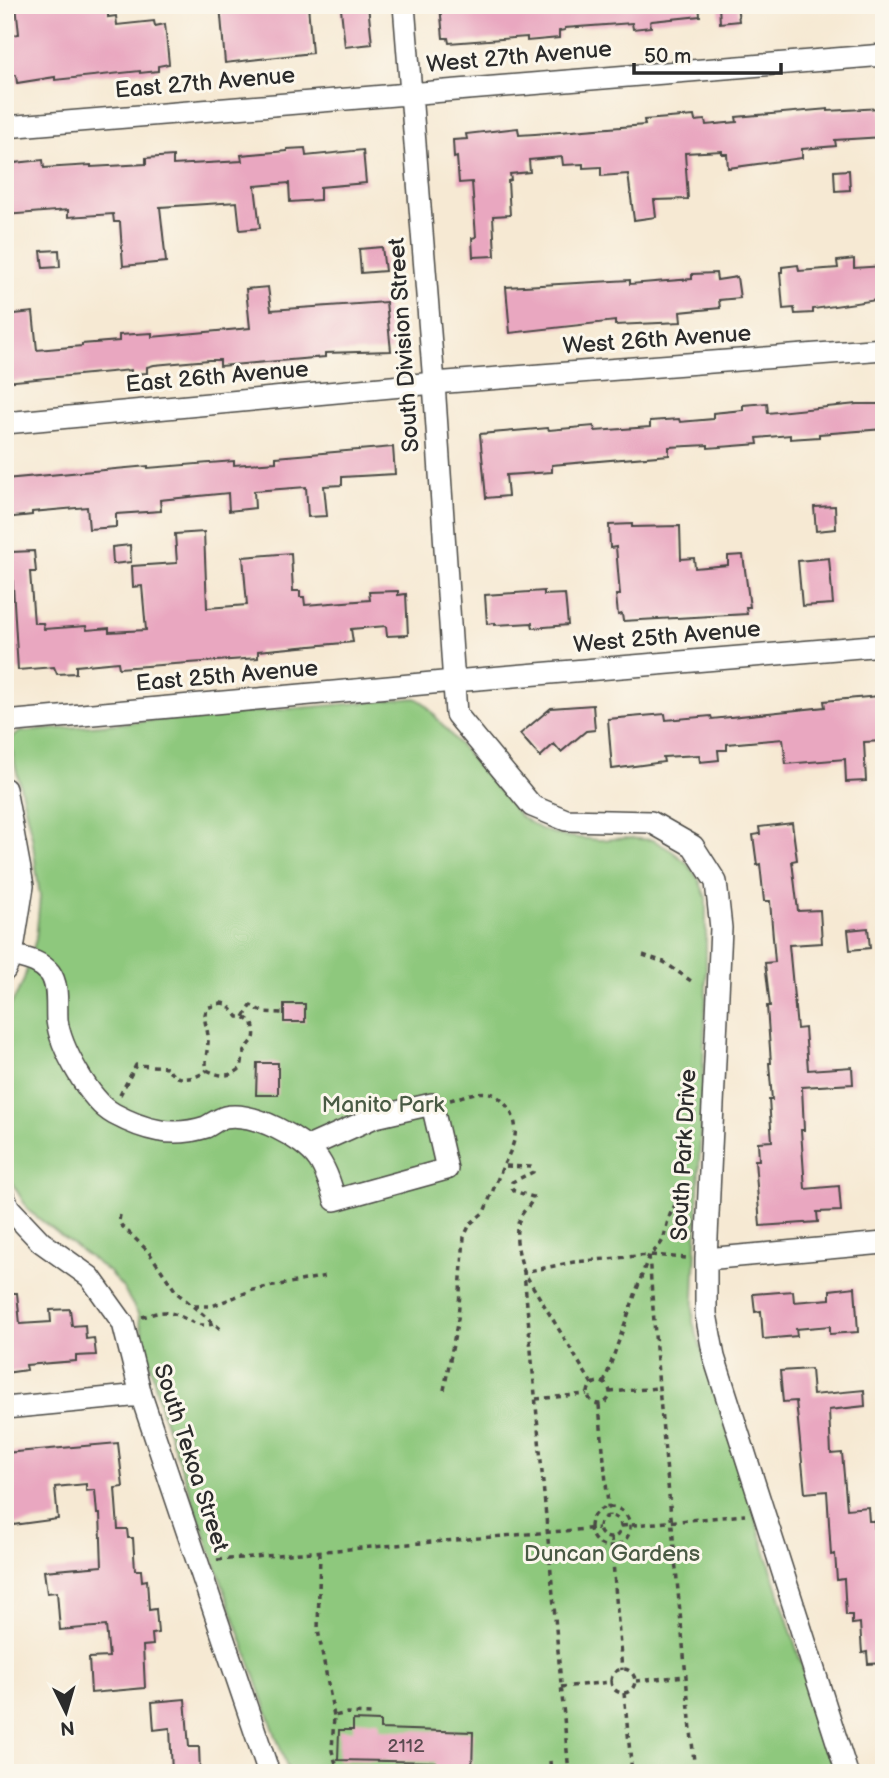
<svg xmlns="http://www.w3.org/2000/svg" width="889" height="1778" viewBox="0 0 889 1778" font-family="'Balsamiq Sans',sans-serif">
	<rect width="100%" height="100%" fill="#fbf7ec"/>
	<filter id="ink" filterUnits="userSpaceOnUse"><feTurbulence type="fractalNoise" baseFrequency=".0143" numOctaves="2"/><feDisplacementMap in="SourceGraphic" scale="14" xChannelSelector="R" yChannelSelector="G"/><feConvolveMatrix kernelMatrix="1 2 1 2 8 2 1 2 1" color-interpolation-filters="sRGB"/></filter>
	<filter id="wash" filterUnits="userSpaceOnUse"><feTurbulence type="fractalNoise" baseFrequency=".00686" numOctaves="4" result="noise"/><feDisplacementMap in="SourceGraphic" scale="28" xChannelSelector="R" yChannelSelector="G"/><feGaussianBlur stdDeviation="1.57" result="paint"/><feColorMatrix in="noise" values="0 0 0 0 0 0 0 0 0 0 0 0 0 0 0 0 0 1.4 0 .05"/><feComposite in="paint" operator="in"/></filter>
	<g filter="url(#wash)">
		<rect width="100%" height="100%" fill="#f6e9d3"/>
		<path fill="#8ec87d" stroke="#5c7a54" stroke-width="2" d="M416,698L424,703L520,816L541,829L561,836L599,840L627,838L653,840L672,851L687,863L699,880L706,898V994L693,1322L836,1773H289L162,1413L138,1314L123,1288L110,1273L29,1211L5,1171V1016L23,982L36,939L40,897L32,837L11,747L12,738L20,732Z"/>
		<g id="blocks">
			<path fill="#e9a7c0" d="M16,5H108V17L116,16L117,25L154,21L155,26L165,24L169,64L158,66V71L140,73V71L55,80V77L17,83L16,75L6,76L5,68V49H8L7,36L19,34Z
				M220,5H236L237,9L272,5H308L312,53L225,63Z
				M350,5H368L372,44L345,47L341,9L350,8Z
				M440,5H699L700,16L652,21L650,22L651,27L633,29L632,23L565,28V30L559,31V38L527,41V37L449,43L448,38H443Z
				M719,5H737L739,21L720,23Z
				M881,108L883,137L835,140L836,146L802,149V158L728,168L727,154H722V151L685,153L688,199L654,200L656,217L634,220L628,174L601,176V167L583,168V164L563,165L562,157L529,160L530,172L510,174L511,180L508,181L510,215L493,216L495,256L473,257L472,238L476,237L472,182L459,183L457,157L454,158L453,140L467,139L466,134L518,128L519,135L535,134L645,125L644,120L694,116L695,121L705,120L706,125L737,122L736,117L828,109V111Z
				M305,148L306,156L363,150L366,183L320,187V200L290,202L289,183L255,186L260,228L240,230L237,202L160,207L166,262L123,266L120,222H114L113,214L68,217V210L5,215V164L43,160L44,168L91,165V167L146,164V158L173,156V165L242,161L241,155L287,151V149Z
				M849,170L850,190L835,191L834,171Z
				M382,247L385,271L361,273L359,249Z
				M59,250L60,267L43,268L41,251Z
				M854,259V268L884,266V299L813,309V313L795,314L794,308L783,309L780,272H782V267L798,265L799,271L838,268L837,261Z
				M716,273L717,280L737,277L740,298L719,300L720,308L680,312L681,322L615,325V321L510,333L506,287L630,280V284L692,279V274Z
				M268,287L271,310L386,302L391,351L325,353V357L220,366V360H209L154,365L147,367V373L131,374V370L5,382V315L33,312L37,350L82,346V344L119,341V335L152,333V337L250,328L246,289Z
				M767,403L768,413L857,404H884V429L819,434V437L790,439V435L757,438L758,444L708,448V445L669,447V455L552,465V472L506,475L508,496L486,498L480,434L548,428L549,430L594,426L595,431L650,427V421L679,419L680,422L713,419V413L743,410V405Z
				M393,447L395,474L342,477V485L324,486L327,516L308,517L306,487L254,491L255,508L229,511L228,493L160,500L161,511L116,514V527L89,529L87,507L32,512V515L5,518V479L148,466V468L234,461V465L276,462V457Z
				M835,506L836,529L816,531L814,507Z
				M632,524V527L680,526L681,559L694,558L695,568L728,565V556L743,555L750,607H746L747,614L623,621L622,614L618,615L616,595H620L616,547L610,548L609,525Z
				M204,532L207,608L247,605L243,557L291,553L293,591H300V597H304L305,605L370,600L369,592L398,591V595L406,594L408,635L387,636L386,626L351,629L353,642L258,651V658L119,668L118,662L76,666V673L57,674L54,667L18,670L11,552L34,551L36,572H30L34,623H43L44,629L86,626L87,630L109,628V632L146,630L142,586L133,587L132,566L177,563L175,534Z
				M130,545L131,562L113,564L112,547Z
				M829,558L833,604L802,606L798,561Z
				M544,591V595L565,594L568,625L533,628L532,623L495,625V623L487,624L485,595Z
				M879,696L880,710H884V741L864,742L866,781L846,782L845,759L786,764L783,739L727,744V750H718L719,760L700,762L699,755L663,757L664,762L612,769L608,719L665,714L666,720L711,716L712,719L825,707L824,701Z
				M593,705L595,730L586,731L561,752L554,744L540,757L520,734L551,708Z
				M792,823L797,860L792,861L798,911L820,910L822,943L789,945L797,1029L805,1028L808,1070L852,1067L853,1084L802,1087L804,1130H801L805,1189L839,1186L841,1211L817,1212L818,1222L760,1226L755,1160H759L758,1142L772,1141L769,1100H772L769,1063H771L767,1006H770L765,963L775,962L770,901H764L760,864L757,865L753,835L760,834L759,827Z
				M868,928L870,948L850,950L848,930Z
				M284,1004H305V1022H284Z
				M257,1063H278V1095H256Z
				M855,1287L858,1332L830,1334V1326L796,1329L797,1336L763,1339L761,1311L755,1312L753,1294L793,1291L794,1302L830,1299V1290Z
				M5,1293H17L20,1324L51,1322L50,1310L70,1309L72,1326L85,1325L86,1339L94,1338L96,1355L76,1356V1361L26,1365L27,1370L5,1373Z
				M811,1369L813,1395L864,1390L865,1406L829,1410L831,1454L842,1453L847,1509L868,1507L869,1521H874L875,1535H880L881,1555H877L880,1611H884V1663L868,1664L867,1652L862,1653L860,1623L852,1624V1615H846L844,1579L837,1580L835,1554L831,1555L827,1491L805,1493L796,1401L783,1402L780,1371Z
				M118,1443L123,1487L115,1488L118,1529H127L128,1538H133L135,1570H141L142,1581L147,1580L149,1610L156,1609L158,1633L152,1634L153,1645L143,1646L145,1688L91,1693L89,1658L109,1657L106,1626L60,1630L57,1592L47,1593L44,1571L102,1566L100,1514H97L95,1490L86,1491V1484L55,1487L58,1519L5,1526V1453Z
				M185,1699L189,1747H199L200,1773H172L170,1728L154,1730L152,1702Z
				M353,1720L380,1721V1729L473,1732L472,1773H436L435,1762L338,1760L339,1730H353Z"/>
		</g>
	</g>
	<g filter="url(#ink)">
		<use href="#blocks" fill-opacity="0" stroke="#494844" stroke-width="2"/>
		<g fill="none" stroke-linecap="round" stroke-linejoin="round">
			<defs>
				<path id="minor" d="M404,5L434,383L456,714L532,806L566,820L651,822L693,846L716,882L721,928L706,1259V1314L714,1357L847,1773
					M5,127L884,55
					M5,423L434,383L884,349
					M5,722L454,681L884,645
					M5,789L23,886L12,955L5,970
					M12,955C27,959 40,961 50,973C59,985 56,1006 57,1020C60,1047 90,1101 114,1114C144,1130 172,1138 206,1127C212,1124 218,1119 225,1117C252,1111 304,1138 319,1160C327,1172 331,1186 335,1200L447,1169L432,1104L375,1117L308,1147
					M5,1199L9,1208L41,1242L90,1277L123,1323L141,1395L269,1773
					M706,1259L884,1243
					M5,1408L141,1395"/>
			</defs>
			<use href="#minor" stroke="#494844" stroke-width="24"/>
			<path stroke="#494844" stroke-width="3.5" stroke-dasharray="5 5" stroke-linecap="butt" d="M643,955L664,962L691,981
				M221,1003L227,1004L238,1017H244L253,1023C257,1043 253,1037 245,1051C242,1057 243,1063 240,1069C228,1078 219,1076 207,1070C204,1058 209,1047 208,1036C207,1025 202,1020 207,1008Z
				M244,1017L251,1006L263,1012L284,1013
				M120,1095L136,1065L168,1067C172,1083 196,1080 207,1070
				M450,1100C462,1097 480,1089 493,1094C499,1097 506,1104 509,1109C522,1129 513,1147 503,1166L531,1167L533,1169V1172L512,1182L511,1186L514,1191L533,1197C531,1206 525,1208 521,1216C512,1233 519,1254 524,1272L592,1384
				M120,1215L119,1221L121,1225L148,1251L177,1293L223,1331
				M651,1255L686,1258
				M194,1306H212L253,1290L326,1276
				M142,1317C151,1315 161,1310 170,1313C186,1316 196,1329 213,1324
				M588 1393a11 11 0 1 1 22 0a11 11 0 1 1-22 0Z
				M604,1383L649,1255C669,1240 662,1235 670,1215C672,1209 676,1204 679,1199
				M444,1390L458,1319L464,1237L470,1224L484,1212L503,1166
				M610,1392L659,1388
				M536,1399L587,1394
				M599,1405L609,1516
				M590 1527a20 20 0 1 1 40 0a20 20 0 1 1-40 0Z
				M599 1527a11 11 0 1 1 22 0a11 11 0 1 1-22 0Z
				M622,1526L745,1515
				M611,1538L622,1670
				M320,1552L318,1630L334,1716
				M217,1560L599,1528
				M611 1681a12 12 0 1 1 24 0a12 12 0 1 1-24 0Z
				M636,1681L686,1676
				M561,1687L612,1682
				M624,1693L632,1773
				M550,1761L551,1773
				M339,1773L332,1751L334,1716L347,1713L371,1714
				M569,1773L524,1272L574,1262L649,1255L659,1388L695,1773"/>
			<use href="#minor" stroke="#fff" stroke-width="21"/>
		</g>
	</g>
	<g text-anchor="middle" dominant-baseline="central" stroke-width="6" stroke-linejoin="round" paint-order="stroke">
		<g font-size="19" fill="#5a4a50">
			<text x="406" y="1746">2112</text>
		</g>
		<g font-size="23" fill="#2b2b2b" stroke="#fbf7ec">
			<text transform="translate(519 57) rotate(-5)">West 27th Avenue</text>
			<text transform="translate(205 83) rotate(-5)">East 27th Avenue</text>
			<text transform="translate(657 340) rotate(-4)">West 26th Avenue</text>
			<text transform="translate(404 345) rotate(-94)">South Division Street</text>
			<text transform="translate(217 377) rotate(-5)">East 26th Avenue</text>
			<text transform="translate(667 637) rotate(-5)">West 25th Avenue</text>
			<text transform="translate(227 676) rotate(-5)">East 25th Avenue</text>
			<text transform="translate(684 1155) rotate(-87)">South Park Drive</text>
			<text transform="translate(191 1458) rotate(72)">South Tekoa Street</text>
		</g>
		<g font-size="23" fill="#495a44" stroke="#fbf7ec">
			<text x="383" y="1105">Manito Park</text>
			<text x="612" y="1554">Duncan Gardens</text>
		</g>
	</g>
	<rect width="889" height="1778" fill="none" stroke="#fbf7ec" stroke-width="28"/>
	<g transform="translate(66 1712) rotate(175)" stroke="#fbf7ec" stroke-width="5" paint-order="stroke">
	<path d="M0-5L12 26L0 18L-12 26Z" fill="#2b2b2b"/>
	<text y="-10" font-size="19" font-weight="bold" text-anchor="middle" fill="#2b2b2b">N</text>
	</g>
	<path d="M634 63v10h147v-10" fill="none" stroke="#2b2b2b" stroke-width="3.5"/>
	<text x="644" y="63" font-size="21" fill="#2b2b2b" stroke="#fbf7ec" stroke-width="5" paint-order="stroke">50 m</text>
</svg>
